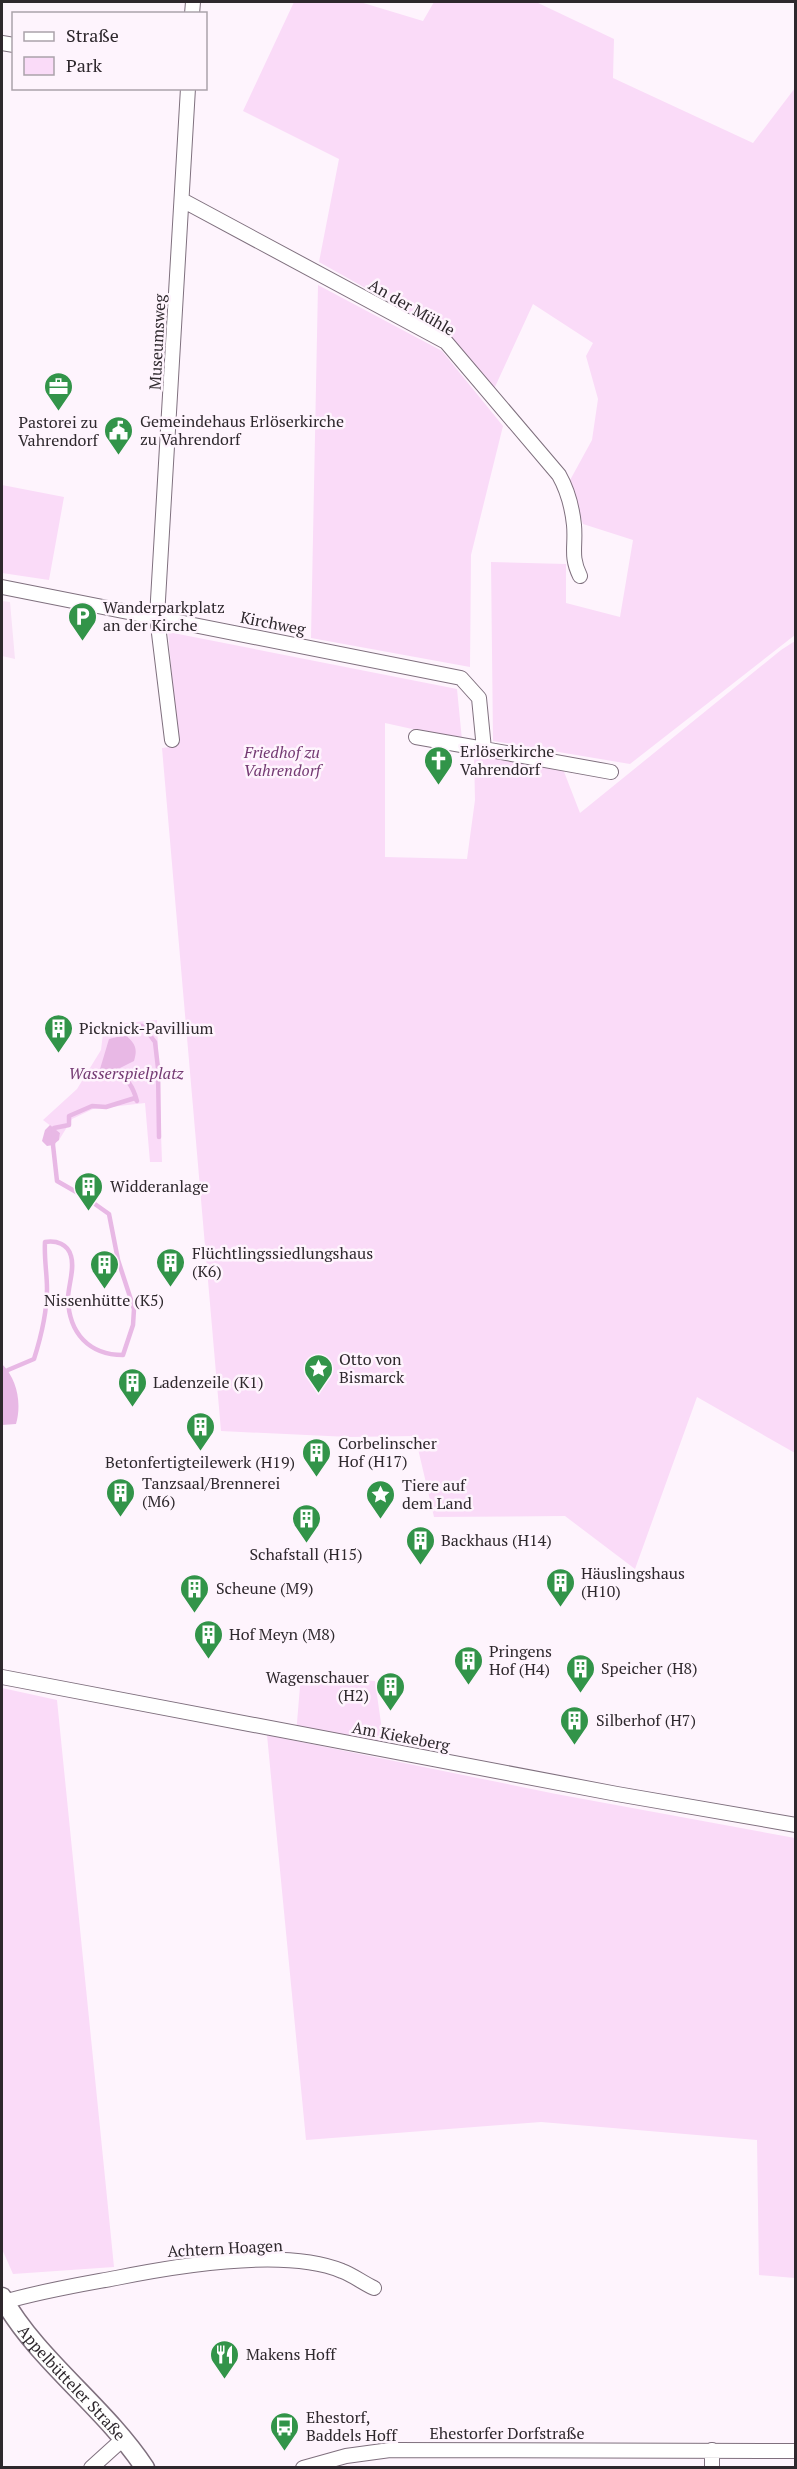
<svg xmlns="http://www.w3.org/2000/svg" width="797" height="2469" viewBox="0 0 797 2469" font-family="'PT Serif',serif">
	<rect width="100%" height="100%" fill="#fef4fd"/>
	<path fill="#f9e2f7" d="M2,601L10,602L15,659L2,656Z"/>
	<path fill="#fadbf8" d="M294,2H360L423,21L434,2H536L614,39L613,78L753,143L795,88V635L630,764L493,741L491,562L566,564V603L620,617L633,540L583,524L569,482L592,440L598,399L586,356L593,343L533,304L494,389L451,336L319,262L339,159L243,111Z
		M318,285L442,351L503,426L471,555L470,667L311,638Z
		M2,485L64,497L49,580L2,573Z
		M168,632L457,689L462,740L385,723V857L467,859L475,800L474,753L561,764L580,813L781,650L795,641V1453L697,1397L635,1569L565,1516L434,1517L415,1436L349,1437L221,1431L162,748L178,746Z
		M157,1020L162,1162H150L145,1103L93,1109L72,1119L59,1140L60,1133L43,1120L77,1089L101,1050L104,1025Z
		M301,1675L375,1681L385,1751L296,1734Z
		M2,1688L57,1700L114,2267L13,2274L2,2249Z
		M267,1735L556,1794L795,1838V2278L759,2275L757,2140L541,2122L306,2140Z"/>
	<path fill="#e8b8e5" d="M125,1035C135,1043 138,1048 134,1061L114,1071L100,1069L109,1039Z
		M50,1125L60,1133L59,1140L53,1145L47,1146L42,1141L45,1130Z
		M2,1364C17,1379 22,1403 16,1424L2,1425Z"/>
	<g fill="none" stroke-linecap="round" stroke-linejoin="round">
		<path stroke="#e8b8e5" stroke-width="4.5" d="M123,1040L131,1026H143L155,1042L158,1068L159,1137
			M8,1370L34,1359C41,1337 47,1312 47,1289C47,1273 44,1259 45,1242C56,1240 68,1244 71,1256C75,1269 68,1286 68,1299C69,1333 89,1355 123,1355L133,1325L134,1309L118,1260L109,1214L85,1197L57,1181L53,1145L54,1128L69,1125V1116L92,1106L106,1107L135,1098L137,1101C133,1087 128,1078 114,1071L116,1066"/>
		<defs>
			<path id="street" d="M192,14L193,2
				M2,43L14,45
				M182,200L446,342L559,475C568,491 572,506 574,525C576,546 570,556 580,576
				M2,587L461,678L479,698L484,749L611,772
				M416,737L484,749
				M172,740L157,617L188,88
				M2,1677L617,1794L796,1825
				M4,2302C41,2291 78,2285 116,2278C176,2266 284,2247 342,2271C353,2275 363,2283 374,2288
				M712,2450V2468
				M91,2468L123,2439
				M303,2468L346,2456L390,2450L796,2451"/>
			<g id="secondary">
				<path id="s1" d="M2,2297C37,2360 104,2406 145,2468"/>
			</g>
		</defs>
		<use href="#street" stroke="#7f707e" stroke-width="16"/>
		<use href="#secondary" stroke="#7f707e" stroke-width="21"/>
		<use href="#street" stroke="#fff" stroke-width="14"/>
		<use href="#secondary" stroke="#fff" stroke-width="18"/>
	</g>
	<defs>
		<symbol id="office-pin" viewBox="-11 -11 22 30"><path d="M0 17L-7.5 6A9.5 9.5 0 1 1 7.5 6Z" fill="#329449" stroke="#fef4fd"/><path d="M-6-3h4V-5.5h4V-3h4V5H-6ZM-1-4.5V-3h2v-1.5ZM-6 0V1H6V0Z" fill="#fff"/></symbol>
		<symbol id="civic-pin" viewBox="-11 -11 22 30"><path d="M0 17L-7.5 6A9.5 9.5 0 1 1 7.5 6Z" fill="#329449" stroke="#fef4fd"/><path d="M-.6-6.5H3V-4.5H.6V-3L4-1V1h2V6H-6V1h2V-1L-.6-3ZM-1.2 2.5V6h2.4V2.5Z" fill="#fff"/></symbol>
		<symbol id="parking-pin" viewBox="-11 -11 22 30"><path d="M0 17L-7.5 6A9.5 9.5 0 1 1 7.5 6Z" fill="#329449" stroke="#fef4fd"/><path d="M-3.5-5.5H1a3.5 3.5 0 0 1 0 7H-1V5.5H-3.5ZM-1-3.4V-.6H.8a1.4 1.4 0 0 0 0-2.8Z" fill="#fff"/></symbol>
		<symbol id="church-pin" viewBox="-11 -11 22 30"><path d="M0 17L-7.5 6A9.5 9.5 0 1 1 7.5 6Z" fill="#329449" stroke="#fef4fd"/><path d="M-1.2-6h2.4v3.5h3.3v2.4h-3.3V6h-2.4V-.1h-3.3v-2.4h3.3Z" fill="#fff"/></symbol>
		<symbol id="building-pin" viewBox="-11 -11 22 30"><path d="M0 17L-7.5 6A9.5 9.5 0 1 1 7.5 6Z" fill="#329449" stroke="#fef4fd"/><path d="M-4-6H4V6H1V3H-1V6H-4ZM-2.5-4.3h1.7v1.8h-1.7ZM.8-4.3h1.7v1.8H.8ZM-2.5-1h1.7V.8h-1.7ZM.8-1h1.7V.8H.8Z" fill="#fff"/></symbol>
		<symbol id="sight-pin" viewBox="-11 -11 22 30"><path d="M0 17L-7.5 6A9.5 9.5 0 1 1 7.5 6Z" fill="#329449" stroke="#fef4fd"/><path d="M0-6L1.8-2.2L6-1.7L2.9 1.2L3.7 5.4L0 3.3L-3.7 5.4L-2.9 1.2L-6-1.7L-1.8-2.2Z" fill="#fff"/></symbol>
		<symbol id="restaurant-pin" viewBox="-11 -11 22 30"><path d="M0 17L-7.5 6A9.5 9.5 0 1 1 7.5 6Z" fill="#329449" stroke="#fef4fd"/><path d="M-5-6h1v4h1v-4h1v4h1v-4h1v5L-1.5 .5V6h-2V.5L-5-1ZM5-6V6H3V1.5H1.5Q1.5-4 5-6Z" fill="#fff"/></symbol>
		<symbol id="bus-pin" viewBox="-11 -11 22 30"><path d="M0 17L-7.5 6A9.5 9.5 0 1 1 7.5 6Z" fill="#329449" stroke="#fef4fd"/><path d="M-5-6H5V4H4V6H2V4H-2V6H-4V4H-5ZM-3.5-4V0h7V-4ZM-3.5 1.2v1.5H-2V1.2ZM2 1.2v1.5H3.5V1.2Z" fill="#fff"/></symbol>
	</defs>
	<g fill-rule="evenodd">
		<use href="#office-pin" x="42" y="370" width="33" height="45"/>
		<use href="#civic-pin" x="102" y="414" width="33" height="45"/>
		<use href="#parking-pin" x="66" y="600" width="33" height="45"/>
		<use href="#church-pin" x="422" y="744" width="33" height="45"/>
		<use href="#building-pin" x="42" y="1012" width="33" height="45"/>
		<use href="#building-pin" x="72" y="1170" width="33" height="45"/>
		<use href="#building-pin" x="154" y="1246" width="33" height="45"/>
		<use href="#building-pin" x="88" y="1248" width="33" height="45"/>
		<use href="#sight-pin" x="302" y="1352" width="33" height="45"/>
		<use href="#building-pin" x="116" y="1366" width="33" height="45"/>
		<use href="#building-pin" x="184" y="1410" width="33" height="45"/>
		<use href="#building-pin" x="300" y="1436" width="33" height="45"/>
		<use href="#building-pin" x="104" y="1476" width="33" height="45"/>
		<use href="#sight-pin" x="364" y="1478" width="33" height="45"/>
		<use href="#building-pin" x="290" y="1502" width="33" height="45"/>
		<use href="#building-pin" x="404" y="1524" width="33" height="45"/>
		<use href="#building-pin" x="544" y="1566" width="33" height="45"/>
		<use href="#building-pin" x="178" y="1572" width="33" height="45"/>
		<use href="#building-pin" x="192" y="1618" width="33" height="45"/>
		<use href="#building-pin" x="452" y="1644" width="33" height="45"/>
		<use href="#building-pin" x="564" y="1652" width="33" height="45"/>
		<use href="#building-pin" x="374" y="1670" width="33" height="45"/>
		<use href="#building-pin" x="558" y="1704" width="33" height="45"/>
		<use href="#restaurant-pin" x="208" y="2338" width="33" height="45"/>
		<use href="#bus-pin" x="268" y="2410" width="33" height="45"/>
	</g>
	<g text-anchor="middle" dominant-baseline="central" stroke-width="5" stroke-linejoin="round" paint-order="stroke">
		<g font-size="16" fill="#2e282d" stroke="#fef4fd">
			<text transform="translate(412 307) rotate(30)">An der Mühle</text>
			<text transform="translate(157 342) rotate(-87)">Museumsweg</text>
			<text transform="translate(273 623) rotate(11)">Kirchweg</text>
			<text transform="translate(401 1736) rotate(11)">Am Kiekeberg</text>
			<text transform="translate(225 2248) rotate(-3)">Achtern Hoagen</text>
			<text stroke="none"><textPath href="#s1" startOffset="111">Appelbütteler Straße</textPath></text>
			<text x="507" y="2433">Ehestorfer Dorfstraße</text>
		</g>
		<g font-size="16" fill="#2e282d" stroke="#fef4fd" text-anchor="start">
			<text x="140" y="421">Gemeindehaus Erlöserkirche<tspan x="140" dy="18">zu Vahrendorf</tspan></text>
			<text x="58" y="422" text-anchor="middle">Pastorei zu<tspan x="58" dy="18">Vahrendorf</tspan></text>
			<text x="103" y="607">Wanderparkplatz<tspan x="103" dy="18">an der Kirche</tspan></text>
			<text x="460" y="751">Erlöserkirche<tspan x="460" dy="18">Vahrendorf</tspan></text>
			<text x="79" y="1028">Picknick-Pavillium</text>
			<text x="110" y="1186">Widderanlage</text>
			<text x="192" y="1253">Flüchtlingssiedlungshaus<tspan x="192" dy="18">(K6)</tspan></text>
			<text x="104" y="1300" text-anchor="middle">Nissenhütte (K5)</text>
			<text x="339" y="1359">Otto von<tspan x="339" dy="18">Bismarck</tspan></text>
			<text x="153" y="1382">Ladenzeile (K1)</text>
			<text x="338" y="1443">Corbelinscher<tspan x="338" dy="18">Hof (H17)</tspan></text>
			<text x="200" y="1462" text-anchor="middle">Betonfertigteilewerk (H19)</text>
			<text x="142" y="1483">Tanzsaal/Brennerei<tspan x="142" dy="18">(M6)</tspan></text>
			<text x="402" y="1485">Tiere auf<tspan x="402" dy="18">dem Land</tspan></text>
			<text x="441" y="1540">Backhaus (H14)</text>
			<text x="306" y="1554" text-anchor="middle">Schafstall (H15)</text>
			<text x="581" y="1573">Häuslingshaus<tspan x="581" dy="18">(H10)</tspan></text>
			<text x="216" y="1588">Scheune (M9)</text>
			<text x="229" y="1634">Hof Meyn (M8)</text>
			<text x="489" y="1651">Pringens<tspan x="489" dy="18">Hof (H4)</tspan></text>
			<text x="601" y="1668">Speicher (H8)</text>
			<text x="369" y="1677" text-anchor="end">Wagenschauer<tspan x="369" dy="18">(H2)</tspan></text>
			<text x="596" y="1720">Silberhof (H7)</text>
			<text x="246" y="2354">Makens Hoff</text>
			<text x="306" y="2417">Ehestorf,<tspan x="306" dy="18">Baddels Hoff</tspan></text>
		</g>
		<g font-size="16" font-style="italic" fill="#733972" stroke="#fef4fd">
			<text x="282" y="752">Friedhof zu<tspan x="282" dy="18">Vahrendorf</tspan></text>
			<text x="126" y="1073">Wasserspielplatz</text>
		</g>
	</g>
	<rect width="797" height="2469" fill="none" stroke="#2e282d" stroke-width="6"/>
	<rect x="12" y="12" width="195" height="78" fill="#fef4fd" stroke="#aba2aa" stroke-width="1.5"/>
	<rect x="24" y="32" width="30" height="9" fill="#ffffff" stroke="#aba2aa" stroke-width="1.5"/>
	<text x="66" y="42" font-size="18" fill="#2e282d">Straße</text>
	<rect x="24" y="57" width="30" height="18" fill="#fadbf8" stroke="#aba2aa" stroke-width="1.5"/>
	<text x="66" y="72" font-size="18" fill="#2e282d">Park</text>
</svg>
